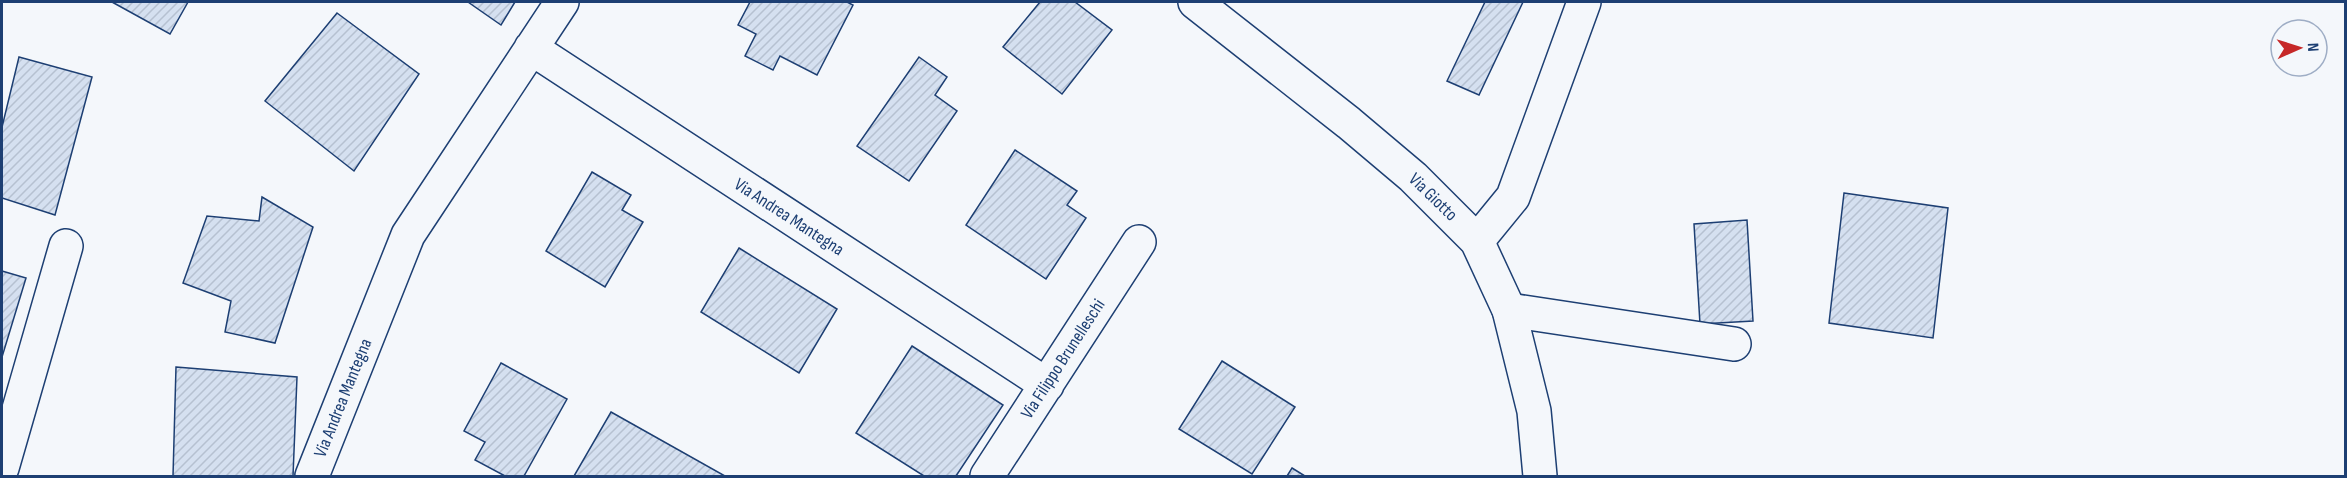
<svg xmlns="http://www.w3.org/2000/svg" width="2347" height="478" viewBox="0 0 2347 478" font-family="'Sofia Sans Condensed',sans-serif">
	<defs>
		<pattern id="building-hatch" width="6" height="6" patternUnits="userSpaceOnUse" patternTransform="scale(1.5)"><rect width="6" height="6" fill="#d5e0f0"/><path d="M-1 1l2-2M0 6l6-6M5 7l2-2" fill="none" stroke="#b6c1d1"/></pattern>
	</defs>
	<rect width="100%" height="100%" fill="#f4f7fb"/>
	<path fill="url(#building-hatch)" stroke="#1d3f73" stroke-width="1.5" d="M112,2H188L170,34Z
		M468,2H515L501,25Z
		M750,2H847L853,5L817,75L780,56L773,70L745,56L756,34L738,25Z
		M1040,2H1075L1112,30L1062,94L1003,47Z
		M1485,2H1523L1479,95L1447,81Z
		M337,13L419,74L354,171L265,101Z
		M19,57L92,77L55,215L2,198V127Z
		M919,57L947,77L935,95L957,111L909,181L857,146Z
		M1015,150L1077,191L1067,205L1086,218L1046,279L966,225Z
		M592,172L631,195L622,210L643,222L605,287L546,251Z
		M1844,193L1948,208L1933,338L1829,323Z
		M262,197L313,227L275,343L225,332L231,301L183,283L207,216L259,221Z
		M1747,220L1753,321L1700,324L1694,224Z
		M739,248L837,309L799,373L701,312Z
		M2,271L26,278L2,357Z
		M912,346L1003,405L956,476H924L856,433Z
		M1222,361L1295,407L1252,474L1179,429Z
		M501,363L567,399L524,476H505L475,460L485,442L464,431Z
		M176,367L297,377L293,476H173Z
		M611,412L725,476H574Z
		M1292,468L1305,476H1287Z"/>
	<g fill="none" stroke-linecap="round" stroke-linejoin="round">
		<defs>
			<path id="street" d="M531,48L1047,385
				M1477,241L1513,197L1584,2
				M1509,310L1734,344
				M2,468L66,246
				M312,476L408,235L562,2
				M987,476L1139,242"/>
			<path id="secondary" d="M1195,2L1349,123L1413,177L1477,241L1509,310L1534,411L1540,476"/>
		</defs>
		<use href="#street" stroke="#1d3f73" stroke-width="36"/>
		<use href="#secondary" stroke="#1d3f73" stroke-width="36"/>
		<use href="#street" stroke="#f4f7fb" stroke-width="33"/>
		<use href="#secondary" stroke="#f4f7fb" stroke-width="33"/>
	</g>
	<g text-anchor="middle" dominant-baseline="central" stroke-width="4.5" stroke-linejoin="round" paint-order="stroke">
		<g font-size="18" fill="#1d3f73" stroke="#f4f7fb">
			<text transform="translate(1433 197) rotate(44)">Via Giotto</text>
			<text transform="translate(789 217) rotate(33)">Via Andrea Mantegna</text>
			<text transform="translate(1063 359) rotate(-57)">Via Filippo Brunelleschi</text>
			<text transform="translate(343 398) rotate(-68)">Via Andrea Mantegna</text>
		</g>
	</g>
	<rect width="2347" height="478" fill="none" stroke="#1d3f73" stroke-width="6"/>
	<g transform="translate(2299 48) rotate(87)"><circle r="28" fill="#f4f7fb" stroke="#9eadc5" stroke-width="1.5"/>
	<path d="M0-4.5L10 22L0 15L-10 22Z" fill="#c62828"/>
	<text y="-9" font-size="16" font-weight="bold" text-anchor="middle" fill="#1d3f73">N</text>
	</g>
</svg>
